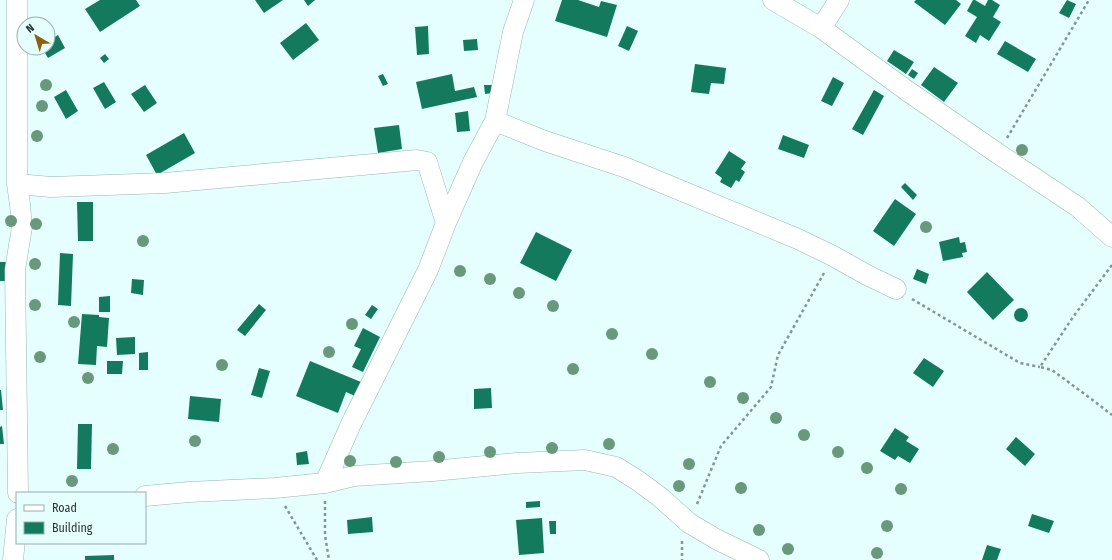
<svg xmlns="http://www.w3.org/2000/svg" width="1112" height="560" viewBox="0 0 1112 560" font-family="'Fira Sans Condensed',sans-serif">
	<rect width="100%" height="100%" fill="#e4fffd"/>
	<path fill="#147a5e" d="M100,0H136L140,6L100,32L85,9Z
		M255,0H283L264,13Z
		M304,0H315L308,6Z
		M562,0H578L599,7L601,1L617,5L607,37L555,21Z
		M916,0H956L961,4L945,25L914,2Z
		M973,0H975L985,6L988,0H992L1000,5L993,17L1001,22L989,41L980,35L976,43L965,36L977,17L967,11Z
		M1067,0L1076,4L1069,18L1059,13Z
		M306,23L319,40L293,60L280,43Z
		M428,26L429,54L417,55L415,27Z
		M627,26L638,31L629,51L618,46Z
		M58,35L65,48L48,58L42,48H48V41Z
		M477,39L478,50L464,51L463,40Z
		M1005,41L1036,59L1028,72L997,54Z
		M894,50L914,62L906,74L887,61Z
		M105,54L109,59L104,63L100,58Z
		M695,64L726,68L724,84L711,83L709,94L691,92Z
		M934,67L958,83L944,102L921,85Z
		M912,69L918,73L914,79L908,75Z
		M383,74L388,84L383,86L378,76Z
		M452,74L455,91L474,87L477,97L422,109L416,82Z
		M833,77L844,83L832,106L821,101Z
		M104,82L116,102L105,109L93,88Z
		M145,85L157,103L144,112L131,94Z
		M484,85H492L493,93L485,94Z
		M66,90L78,111L66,119L54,97Z
		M874,90L884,96L863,135L852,129Z
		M468,111L470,131L457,132L455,113Z
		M399,125L402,149L378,153L374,128Z
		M184,133L195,153L157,175L146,155Z
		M783,135L809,145L804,158L778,149Z
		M729,151L746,162L741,169L745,172L739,182L736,180L731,188L720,182L722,178L715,173Z
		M905,183L917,195L913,200L901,187Z
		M895,199L916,214L894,246L873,231Z
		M77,202H93V241H78Z
		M536,232L572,250L556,281L520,263Z
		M959,237L960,243L965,242L967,252L962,253L963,257L943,261L939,242Z
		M60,253L73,254L71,306L58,305Z
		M0,262H7V281H0Z
		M917,269L929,274L926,284L913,279Z
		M987,272L1014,300L993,320L967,292Z
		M132,279L144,280L143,295L131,293Z
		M110,296V312H99V297Z
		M259,304L266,310L245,336L237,330Z
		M372,305L378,309L371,319L365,315Z
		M1014 315a7 7 0 1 1 14 0a7 7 0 1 1-14 0Z
		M82,314L99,315V317L109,318L107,347L97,346L96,365L78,364Z
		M363,328L380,337L363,372L352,367L361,349L354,346Z
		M135,337V354L117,355L116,338Z
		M148,352V370H139V353Z
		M924,358L944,371L933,387L913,373Z
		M107,361H123L122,374H107Z
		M310,361L361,382L355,396L346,392L338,413L296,396Z
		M259,368L270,371L262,398L251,395Z
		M491,388L492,408L474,409V389Z
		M0,390H1L3,410H0Z
		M190,396L221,399L219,422L188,419Z
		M78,424H92L91,469H77Z
		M2,426L4,444H0V427Z
		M895,428L909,437L906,441L919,449L910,463L898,456L895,460L880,451Z
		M1016,437L1035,454L1025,466L1006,449Z
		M307,451L309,464L297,465L296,453Z
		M540,501V507L526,508V502Z
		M1032,514L1054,521L1049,533L1028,526Z
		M372,517L373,532L348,534L347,520Z
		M542,518L544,553L519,555L516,520Z
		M549,521H556V534H550Z
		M987,545L1001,549L997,560H982Z
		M114,555V560H85V556Z"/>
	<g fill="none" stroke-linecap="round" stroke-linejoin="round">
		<defs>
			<path id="minor" d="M17,0V184L20,205L22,227L15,270L18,493
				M773,0L821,28L839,0
				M821,28L906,90L997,153L1078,207L1112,237
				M495,121L545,141L624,167L798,239L833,256L867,275L896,289
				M17,184L51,187L165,183L417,160L427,162L446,223
				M325,483L351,424L428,270L446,223L473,162L495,121L513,32L524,0
				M145,496L189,492L275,488L325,483L354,476L433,471L517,463L585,460L616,467L637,480L660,497L689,523L716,539L759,560
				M13,560L17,519"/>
		</defs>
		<use href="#minor" stroke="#9cb5b3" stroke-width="21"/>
		<path stroke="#849694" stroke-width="2.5" stroke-dasharray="3 3" stroke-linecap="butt" d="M1007,138L1089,0
			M1112,265L1073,317L1040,367L1052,370L1094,401L1112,415
			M912,299L1020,363L1040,367
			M325,501V535L329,560
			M697,504L721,446L771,387L778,355L824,273
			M285,506L317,560
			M682,541V560"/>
		<use href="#minor" stroke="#fff" stroke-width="20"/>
	</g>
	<g fill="#68997a">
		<circle cx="46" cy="85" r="6"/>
		<circle cx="42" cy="106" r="6"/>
		<circle cx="37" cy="136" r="6"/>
		<circle cx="1022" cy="150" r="6"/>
		<circle cx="11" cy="221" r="6"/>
		<circle cx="36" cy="224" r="6"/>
		<circle cx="926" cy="227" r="6"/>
		<circle cx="143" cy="241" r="6"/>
		<circle cx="35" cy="264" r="6"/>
		<circle cx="460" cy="271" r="6"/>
		<circle cx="490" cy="279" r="6"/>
		<circle cx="519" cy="293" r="6"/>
		<circle cx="35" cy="305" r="6"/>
		<circle cx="553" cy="306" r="6"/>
		<circle cx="74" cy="322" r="6"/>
		<circle cx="352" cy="324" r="6"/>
		<circle cx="612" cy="334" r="6"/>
		<circle cx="329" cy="352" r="6"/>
		<circle cx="652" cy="354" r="6"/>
		<circle cx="40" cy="357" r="6"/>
		<circle cx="222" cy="365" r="6"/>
		<circle cx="573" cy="369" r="6"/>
		<circle cx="88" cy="378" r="6"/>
		<circle cx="710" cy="382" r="6"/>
		<circle cx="743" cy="398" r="6"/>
		<circle cx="776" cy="418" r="6"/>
		<circle cx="804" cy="435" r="6"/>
		<circle cx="195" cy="441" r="6"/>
		<circle cx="609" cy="444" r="6"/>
		<circle cx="552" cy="448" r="6"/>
		<circle cx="113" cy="449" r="6"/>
		<circle cx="490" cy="452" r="6"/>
		<circle cx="838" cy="452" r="6"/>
		<circle cx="439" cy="457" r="6"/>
		<circle cx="350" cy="461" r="6"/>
		<circle cx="396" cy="462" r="6"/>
		<circle cx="689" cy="464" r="6"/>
		<circle cx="867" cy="468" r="6"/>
		<circle cx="72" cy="481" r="6"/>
		<circle cx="679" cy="486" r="6"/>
		<circle cx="741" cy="488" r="6"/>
		<circle cx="901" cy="489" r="6"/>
		<circle cx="887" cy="526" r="6"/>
		<circle cx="759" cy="530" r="6"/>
		<circle cx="788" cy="549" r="6"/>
		<circle cx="877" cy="553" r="6"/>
	</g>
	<rect x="16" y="492" width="130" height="52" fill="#e4fffd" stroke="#9aaeac"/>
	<rect x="24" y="505" width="20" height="6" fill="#ffffff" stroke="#9aaeac"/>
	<text x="52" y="512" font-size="12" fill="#2a3433">Road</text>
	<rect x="24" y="522" width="20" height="12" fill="#147a5e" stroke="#9aaeac"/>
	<text x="52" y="532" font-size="12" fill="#2a3433">Building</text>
	<g transform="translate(36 36) rotate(322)"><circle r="19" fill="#e4fffd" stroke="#9aaeac"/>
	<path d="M0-3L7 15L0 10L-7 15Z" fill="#8f620a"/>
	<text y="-6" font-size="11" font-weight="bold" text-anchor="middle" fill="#2a3433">N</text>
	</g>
</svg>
